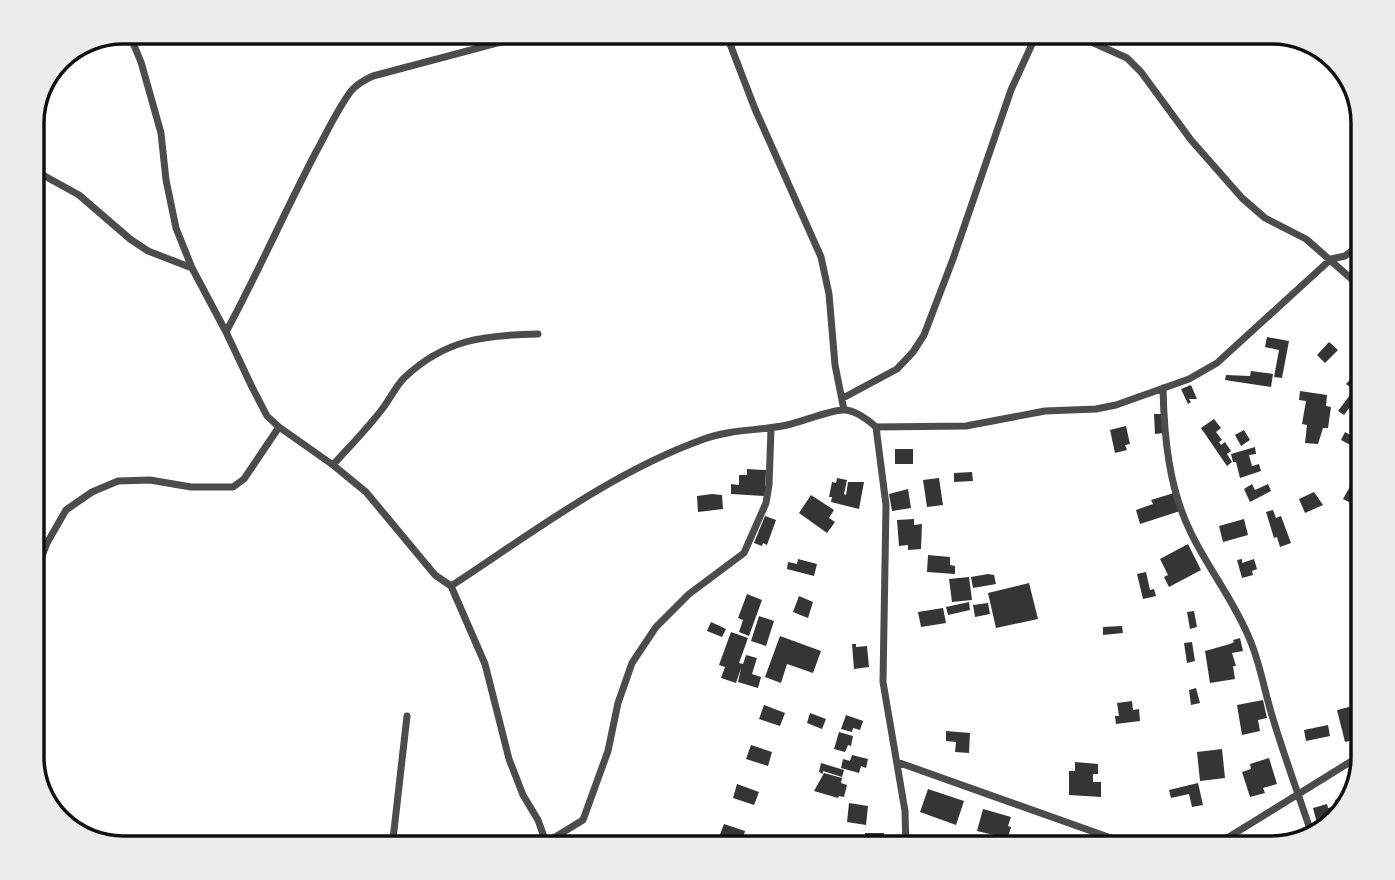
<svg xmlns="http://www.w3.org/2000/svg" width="1395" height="880" viewBox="0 0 1395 880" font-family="Rubik,sans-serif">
	<rect width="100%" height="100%" fill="#fff"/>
	<path fill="#353535" d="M1267,337L1289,341L1282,378L1274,377L1279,350L1265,347Z
		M1329,342L1338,350L1325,363L1317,355Z
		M1363,366V377L1354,390L1346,384Z
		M1251,371L1273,374L1271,387L1225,380L1226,375L1250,376Z
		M1191,385L1197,399H1189L1191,402L1188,404L1181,389Z
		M1300,391L1327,395L1326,406L1331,407L1328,428H1323L1318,444L1305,443L1307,425L1302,424L1306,401L1299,400Z
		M1353,391L1359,395L1344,415L1338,411Z
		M1154,414H1162L1164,433L1155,434Z
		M1214,419L1221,428L1216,432L1222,440L1219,442L1221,445L1225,442L1231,451L1227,454L1232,462L1227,466L1201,428Z
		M1126,426L1130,444L1125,445L1127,450L1115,453L1110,430Z
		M1244,430L1250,440L1241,446L1235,435Z
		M1345,432L1362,442L1358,449L1341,440Z
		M1255,447L1256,454L1249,455L1252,466L1259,464L1261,471L1240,478L1236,462H1233L1231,454Z
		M895,449H913V464H895Z
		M747,469L766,470L765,496L731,494V484L739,485V475H747Z
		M972,472L973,481L954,482V473Z
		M837,478L847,480L844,494L846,495L848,482H864L859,509L831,502L832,497H829L832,482L836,483Z
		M939,478L943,505L927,507L923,480Z
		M1352,483L1363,489V498L1359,507L1343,499Z
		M1252,484L1255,490L1268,484L1271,491L1250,502L1244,489Z
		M908,489L911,508L892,511L889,494Z
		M1314,492L1323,505L1305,513L1299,499Z
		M1174,493L1180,511L1140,524L1136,510L1153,504L1151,500Z
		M712,494L722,495L723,509L698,512L697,496Z
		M811,495L834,510L829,518L835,522L827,533L799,513Z
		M1273,510L1276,518L1281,516L1291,543L1280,547L1277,537L1274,538L1266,512Z
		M765,516L776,520L767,545L763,543L762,546L754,543Z
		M914,519V525L922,524L921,549L908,550V545L899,546L897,520Z
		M1244,519L1248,535L1223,542L1219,526Z
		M1188,544L1201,570L1169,587L1164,577L1168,575L1160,559Z
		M928,555L950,557V565L955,566V574L927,572Z
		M798,559L817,564L814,576L787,569L788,562L797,564Z
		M1242,559V563L1254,559L1257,569L1252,571L1253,575L1242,578L1237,560Z
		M1146,572L1150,590L1154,589L1156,596L1143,599L1137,574Z
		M988,574L994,575L996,584L973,588L971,577Z
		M969,577L972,600L952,602L949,579Z
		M1029,583L1038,619L996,628L988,593Z
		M747,594L762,600L749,636L739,632L743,620L738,618Z
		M799,596L813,602L808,618L793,612Z
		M969,602L970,610L948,615L946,607Z
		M988,603L990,614L975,617L973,605Z
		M943,608L946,623L921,627L918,612Z
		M1194,611L1197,627L1190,629L1187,612Z
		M759,616L774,621L766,646L751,641Z
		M711,622L726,629L722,637L707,631Z
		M1122,626L1123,633L1103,635V627Z
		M731,632L748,638L739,663L743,664L746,655L757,658L752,674L761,677L758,688L738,682L741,668L736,683L721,678L725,667L719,665Z
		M780,636L821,651L813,673L787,664L781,683L765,677Z
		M1240,638L1243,651L1232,653L1236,666H1233L1235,679L1210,683L1205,651L1230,644L1234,642L1233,640Z
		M1192,642L1195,661L1187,663L1184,643Z
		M852,644H856V647L867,646L869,667L854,669Z
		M1196,688L1200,703L1191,705L1189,690Z
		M1263,700L1267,718L1258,720L1260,731L1242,735L1237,705Z
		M1132,701L1133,710L1139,709L1140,721L1116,724L1115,716H1119L1117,703Z
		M764,705L785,713L780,726L759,719Z
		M1353,706L1355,716L1351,717L1356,739L1345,742L1337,710Z
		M810,713L826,719L822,729L807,723Z
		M846,715L863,721L860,730L853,728L852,732L841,729Z
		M1328,725L1330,736L1306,741L1304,730Z
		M946,731L970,733L969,753L955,752L956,742L946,741Z
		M839,732L853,736L851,746L848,745L845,752L834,749Z
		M751,745L772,752L768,766L746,759Z
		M1222,749L1225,778L1200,781L1197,752Z
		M852,755L868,759L866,768L861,766L859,773L841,768L843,759L850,761Z
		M1269,758L1277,784L1263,788L1265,793L1250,797L1242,772L1251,769L1250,764Z
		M1075,762L1098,764V774H1093V782H1101V797L1069,795V771H1075Z
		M821,763L844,770L842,777L823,771V774L819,772Z
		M824,773L842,778L841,783L847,785L844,797L839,796L838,798L814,791Z
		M1198,783L1203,805L1192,807L1189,794L1171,798L1169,790Z
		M737,784L759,792L754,805L733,798Z
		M928,789L964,801L956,825L920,812Z
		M1353,792L1348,807L1327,828L1325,821L1317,823L1313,808L1327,804L1328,808L1337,806L1335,800Z
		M849,803L868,806L866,825L847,822Z
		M983,809L1011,817L1008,826L1011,827L1005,848H990L994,835L977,831Z
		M724,824L745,831L741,845L719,837Z
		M865,833H884L883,848H865Z
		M1078,837L1113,848H1074Z"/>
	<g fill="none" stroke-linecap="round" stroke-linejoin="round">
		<path stroke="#4c4c4c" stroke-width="7" d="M128,31L141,62L161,133L166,180L176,228L192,268L226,332L252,387L267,416L279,427L333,465L366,492L435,575L451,586L485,664L509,759L523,795L538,820L548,848
			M725,31L755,109L821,257L829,294L835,365L844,410
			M1067,31L1127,58L1141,72L1191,140L1242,198L1265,218L1306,239L1363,289
			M32,169L79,195L130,239L148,251L192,268
			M226,332C258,273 285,211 316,152C327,132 337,110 351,91C357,84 364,80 373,76L542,31
			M1163,388C1164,437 1169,489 1191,533C1209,570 1235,602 1250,640C1261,666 1265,695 1274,722C1286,761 1300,799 1313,838
			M843,398L897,369L913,352L924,335L953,259L1011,90L1038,31
			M876,427L886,505L883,682L905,811L906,848
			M333,465C350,446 368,428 383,408C390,399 396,386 404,378C445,339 485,335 538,334
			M32,583L47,543L66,510L92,492L118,481L150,480L191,487H233L244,479L279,427
			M451,586C532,533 612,472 704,439C731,429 759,431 787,425C801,422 833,409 844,410C855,410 868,420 876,427L966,426L1045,411L1096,409L1116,405L1189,379L1217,363L1331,259L1345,256L1363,242
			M897,762L1111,838L1131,848
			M547,842L583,820L608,751L618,703L632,663L656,627L689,594L744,553L766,503L769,485L771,429
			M392,848L407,716
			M1211,848L1363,754"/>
	</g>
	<path d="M0 0H1395V880H0ZM123 44H1272A79 79 0 0 1 1351 123V757A79 79 0 0 1 1272 836H123A79 79 0 0 1 44 757V123A79 79 0 0 1 123 44Z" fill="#ececec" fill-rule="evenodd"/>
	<path fill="none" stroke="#111" stroke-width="3.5" d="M123 44H1272A79 79 0 0 1 1351 123V757A79 79 0 0 1 1272 836H123A79 79 0 0 1 44 757V123A79 79 0 0 1 123 44Z"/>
</svg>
